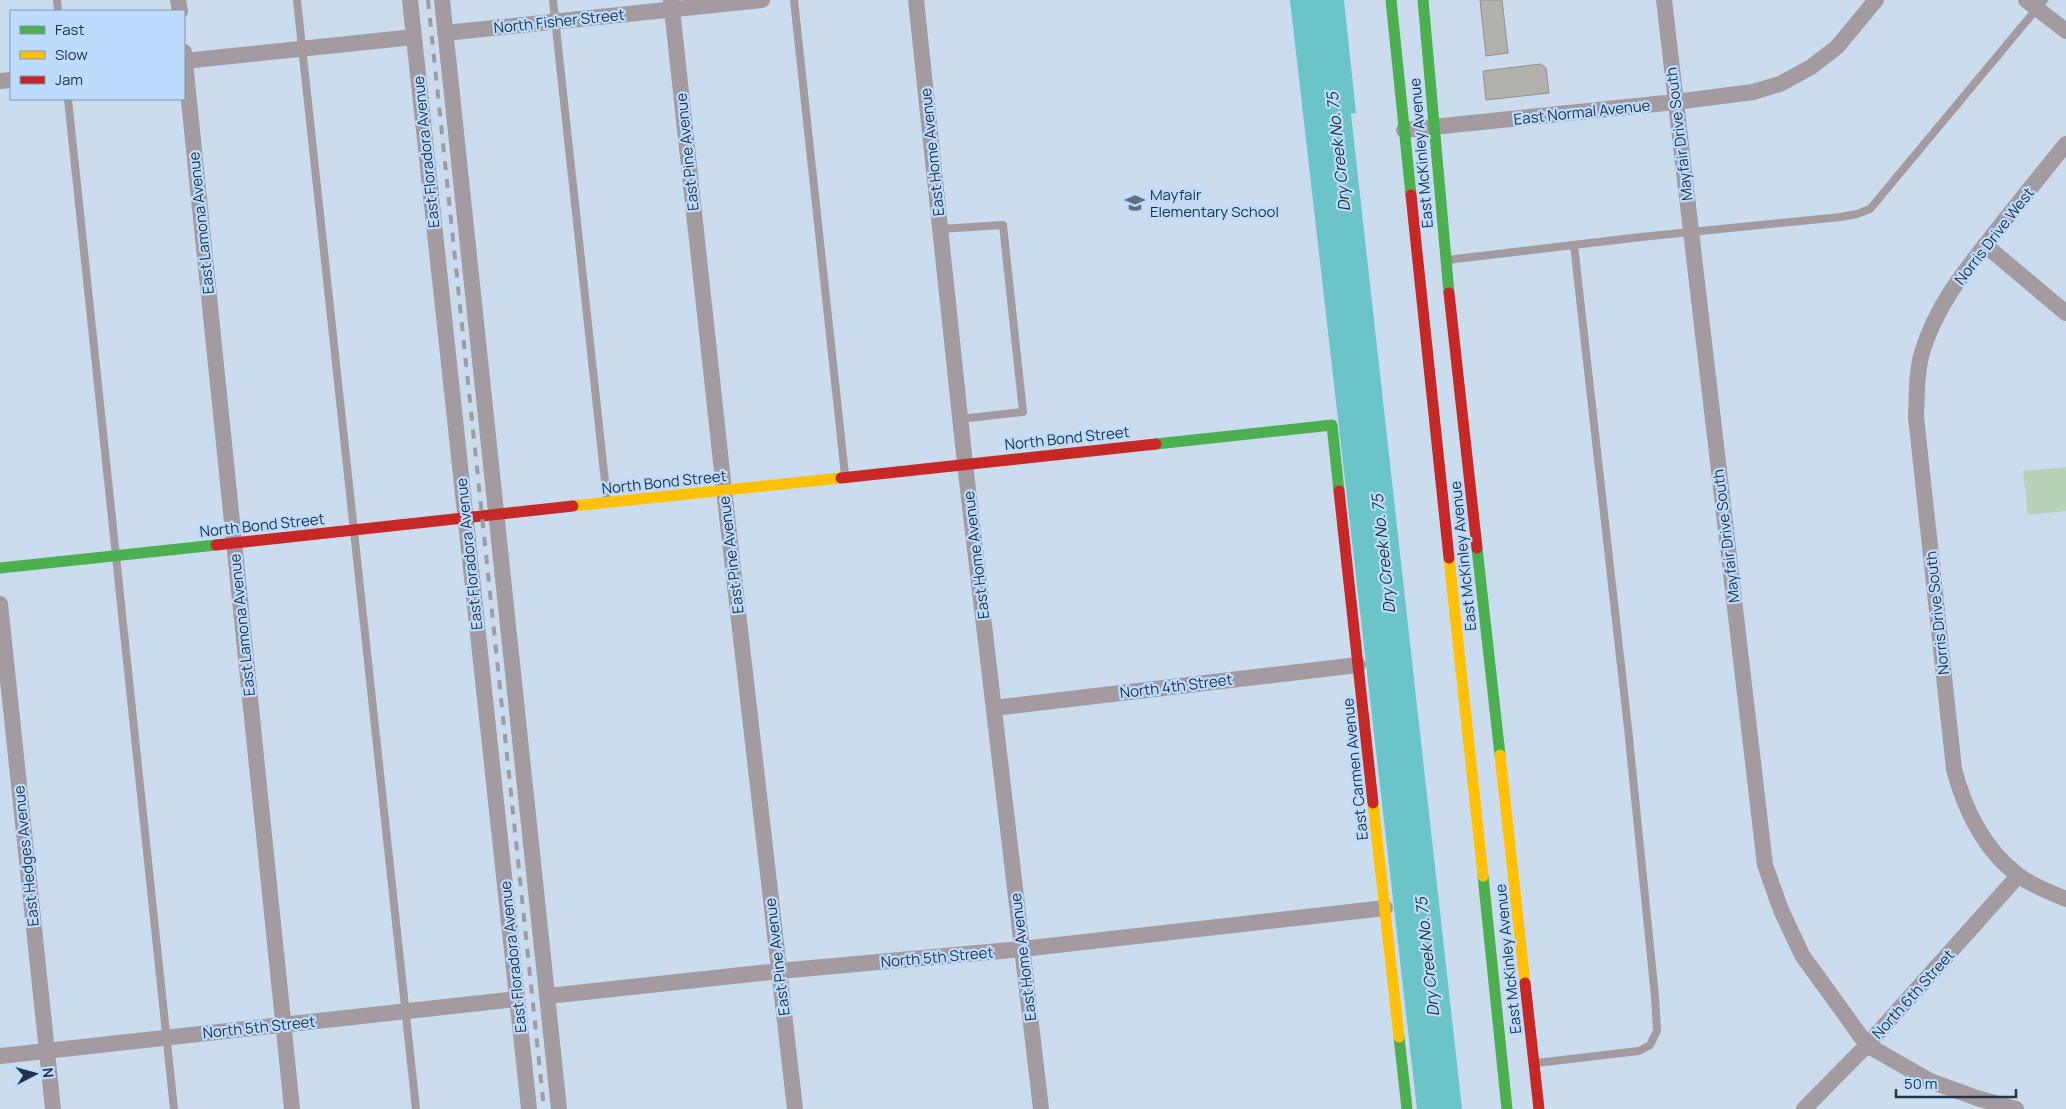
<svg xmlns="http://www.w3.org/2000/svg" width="2066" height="1109" viewBox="0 0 2066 1109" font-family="Manrope,sans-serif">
	<rect width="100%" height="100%" fill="#cbdcee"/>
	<path fill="#b8d2b9" d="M2066,467V511L2028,515L2023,471Z"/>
	<path fill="#6bc4c7" d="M1290,0H1344L1356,113L1351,114L1462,1109H1417Z"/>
	<path fill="#b3b1ac" stroke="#92918d" d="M1480,0H1502L1508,53L1486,56Z
		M1541,64L1546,68L1549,93L1486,100L1483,71Z"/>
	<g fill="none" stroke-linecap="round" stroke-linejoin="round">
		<path stroke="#a39b9f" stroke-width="8" d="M57,0L58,11
			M297,0L416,1109
			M553,0L607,500
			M794,0L845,475
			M68,99L174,1109
			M940,229L1003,225L1023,412L960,419
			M1447,260L1641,237L1841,217L1857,214L1870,209L2044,0
			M1536,1063L1639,1051L1650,1045L1657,1031L1655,997L1628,728L1574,245"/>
		<path stroke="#a39b9f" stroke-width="16" d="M178,0L180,11
			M410,0L529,1109
			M442,0L559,1109
			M671,0L724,490L795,1109
			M916,0L965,464L1041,1109
			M1664,0L1765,865L1781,910L1802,955L1867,1045L1930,1081L1977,1098L2016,1109
			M2026,0L2066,31
			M445,33L762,0
			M184,52L292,1109
			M184,61L414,37
			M0,81L11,80
			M1404,130L1675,102L1753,92L1780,84L1811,67L1837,47L1876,0
			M2066,144C2043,172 2020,201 1997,230C1967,268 1936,305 1922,353C1916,373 1917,396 1916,417L1954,769C1964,808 1984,850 2018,875C2032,886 2050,892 2066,899
			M1985,245L2066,313
			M0,604L53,1109
			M994,708L1358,665
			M548,996L779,971L1022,949L1385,908
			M0,1056L517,999
			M1804,1109L1867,1045L2018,876"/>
		<path stroke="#4caf50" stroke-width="11" d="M1391,0L1411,195
			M1423,0L1449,293
			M1156,444L1332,425L1339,491
			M1477,548L1500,755
			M0,568L216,545
			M1483,876L1507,1109
			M1399,1037L1407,1109"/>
		<path stroke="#ffc107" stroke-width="11" d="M573,506L841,478
			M1449,558L1483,876
			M1500,755L1525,983
			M1373,803L1399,1037"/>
		<path stroke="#c62828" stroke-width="11" d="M1411,195L1449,558
			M1449,293L1477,548
			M841,478L1156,444
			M1339,491L1373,803
			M216,545L573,506
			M1525,983L1539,1109"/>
		<path stroke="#9b9ca4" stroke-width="4" stroke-dasharray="9 9" stroke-linecap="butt" d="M428,0L544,1109"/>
	</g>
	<defs>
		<symbol id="school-bare" viewBox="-9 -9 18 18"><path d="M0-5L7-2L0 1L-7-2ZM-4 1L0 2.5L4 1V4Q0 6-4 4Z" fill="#5c6f83" stroke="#bddbfc" stroke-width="2.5" paint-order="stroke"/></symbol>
	</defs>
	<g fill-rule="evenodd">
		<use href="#school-bare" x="1121" y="189" width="28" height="28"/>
	</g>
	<g text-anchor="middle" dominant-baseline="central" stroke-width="4.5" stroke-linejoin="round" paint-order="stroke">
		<g font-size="15" fill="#21354a" stroke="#bddbfc">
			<text transform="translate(559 21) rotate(-6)">North Fisher Street</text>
			<text transform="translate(1582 112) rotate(-6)">East Normal Avenue</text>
			<text transform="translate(1679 134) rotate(-97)">Mayfair Drive South</text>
			<text transform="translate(426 152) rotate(-96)">East Floradora Avenue</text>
			<text transform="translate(687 152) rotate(-96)">East Pine Avenue</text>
			<text transform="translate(932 152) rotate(-96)">East Home Avenue</text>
			<text transform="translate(1421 153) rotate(-95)">East McKinley Avenue</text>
			<text transform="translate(201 223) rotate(-96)">East Lamona Avenue</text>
			<text transform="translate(1994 236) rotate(-52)">Norris Drive West</text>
			<text transform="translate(1067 438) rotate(-6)">North Bond Street</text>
			<text transform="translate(664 482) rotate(-6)">North Bond Street</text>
			<text transform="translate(262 525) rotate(-6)">North Bond Street</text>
			<text transform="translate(1726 536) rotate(-97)">Mayfair Drive South</text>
			<text transform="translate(469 554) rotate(-96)">East Floradora Avenue</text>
			<text transform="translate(731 555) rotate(-97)">East Pine Avenue</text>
			<text transform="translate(976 555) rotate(-97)">East Home Avenue</text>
			<text transform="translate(1463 556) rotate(-96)">East McKinley Avenue</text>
			<text transform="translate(1937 613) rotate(-96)">Norris Drive South</text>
			<text transform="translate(242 625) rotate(-96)">East Lamona Avenue</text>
			<text transform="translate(1176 686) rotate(-7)">North 4th Street</text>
			<text transform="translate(1355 769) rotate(-96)">East Carmen Avenue</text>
			<text transform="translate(26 856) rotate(-96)">East Hedges Avenue</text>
			<text transform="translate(513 957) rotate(-96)">East Floradora Avenue</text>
			<text transform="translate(777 957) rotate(-97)">East Pine Avenue</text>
			<text transform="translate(937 957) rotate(-5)">North 5th Street</text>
			<text transform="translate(1023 957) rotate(-97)">East Home Avenue</text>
			<text transform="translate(1508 959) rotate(-96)">East McKinley Avenue</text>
			<text transform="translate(1913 994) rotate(-48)">North 6th Street</text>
			<text transform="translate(259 1027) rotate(-6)">North 5th Street</text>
		</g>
		<g font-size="15" fill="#21354a" stroke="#bddbfc" text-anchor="start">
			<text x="1150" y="194">Mayfair<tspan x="1150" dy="17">Elementary School</tspan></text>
		</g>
		<g font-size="16" font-style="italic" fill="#1d3231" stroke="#bddbfc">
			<text transform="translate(1338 152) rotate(-96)">Dry Creek No. 75</text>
			<text transform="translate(1383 554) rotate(-96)">Dry Creek No. 75</text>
			<text transform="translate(1427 957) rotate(-96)">Dry Creek No. 75</text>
		</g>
	</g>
	<rect x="10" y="10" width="175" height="90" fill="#bddbfc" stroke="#7f99b5"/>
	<rect x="20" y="26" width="25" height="8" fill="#4caf50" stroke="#7f99b5"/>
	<text x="55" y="35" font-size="15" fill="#21354a">Fast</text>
	<rect x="20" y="51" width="25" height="8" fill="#ffc107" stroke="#7f99b5"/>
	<text x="55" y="60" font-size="15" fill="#21354a">Slow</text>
	<rect x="20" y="76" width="25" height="8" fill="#c62828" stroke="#7f99b5"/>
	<text x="55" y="85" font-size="15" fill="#21354a">Jam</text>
	<g transform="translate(35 1074) rotate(84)" stroke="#bddbfc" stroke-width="4" paint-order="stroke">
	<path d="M0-4L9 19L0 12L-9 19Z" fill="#21354a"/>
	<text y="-8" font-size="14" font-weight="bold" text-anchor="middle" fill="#21354a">N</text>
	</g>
	<path d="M1896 1089v8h120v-8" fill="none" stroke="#21354a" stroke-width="2.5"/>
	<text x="1904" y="1089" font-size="15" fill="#21354a" stroke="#bddbfc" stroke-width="4" paint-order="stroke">50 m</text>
</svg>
